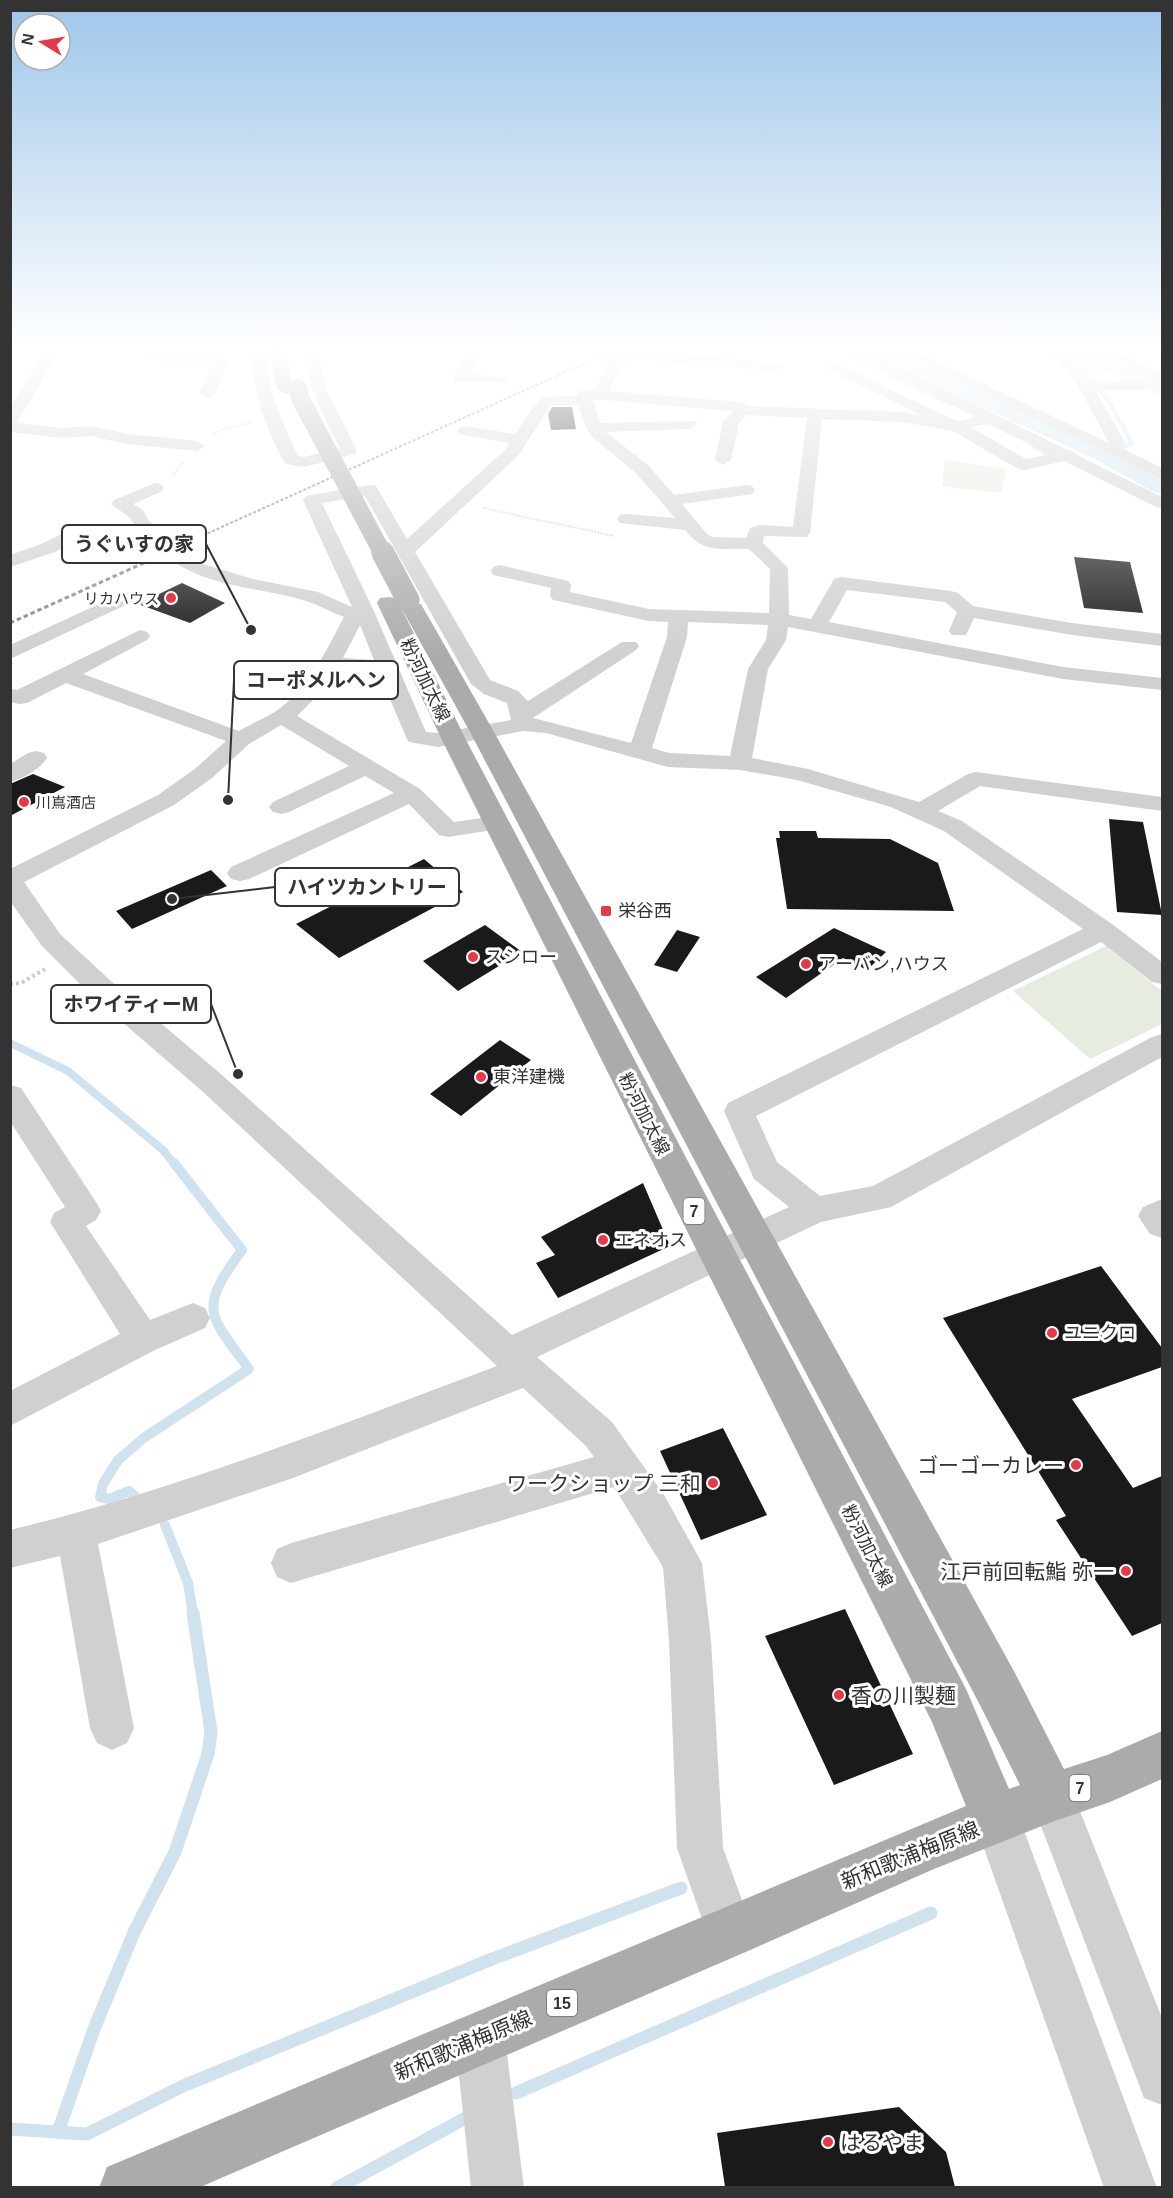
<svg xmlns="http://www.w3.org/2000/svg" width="1173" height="2198" viewBox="0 0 1173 2198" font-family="Arial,'Noto Sans JP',sans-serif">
	<rect width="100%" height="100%" fill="#fff"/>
	<path fill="#e6ecdf" d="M945,460L1007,469L1001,493L942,486Z
		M1106,946L1162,991V1024L1090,1059L1013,991Z"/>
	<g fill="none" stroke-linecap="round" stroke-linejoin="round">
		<path stroke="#cfe2ee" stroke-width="4.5" d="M837,349L950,404
			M1065,349C1095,377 1114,408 1132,444L1105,453
			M1033,445L1047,454"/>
		<path stroke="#cfe2ee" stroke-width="8" d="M10,1043L68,1071L163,1150L175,1165"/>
		<path stroke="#cfe2ee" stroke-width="10" d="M136,1497L129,1491L109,1499L100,1497L103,1484L118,1460L145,1437L249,1369C208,1313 198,1310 242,1250L174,1163
			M165,1525L188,1583L193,1614"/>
		<path stroke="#cfe2ee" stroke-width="13" d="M516,2093L931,1913
			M10,2129L87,2134L183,2086L492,1959L681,1888
			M58,2132L94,2029L135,1930L175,1852L208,1754L211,1732L193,1613
			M337,2188L473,2114"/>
		<path fill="#cfe2ee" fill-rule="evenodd" d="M864,349H897L1115,447L1162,473V494L1152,491L1095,459L867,354Z
			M1063,349H1096L1162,379V396L1153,393L1066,354Z"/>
	</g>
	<path fill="#1a1a1a" d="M552,407H572L576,429L551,430L548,414Z
		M1074,557L1130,562L1143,613L1084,608Z
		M182,583L225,603L190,623L138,604Z
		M33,774L65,787L10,816V784Z
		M1109,819L1143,822L1162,915L1117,912Z
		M779,831H816L818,838L890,839L938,863L954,911L787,909L776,838H780Z
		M424,859L463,892L339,958L296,924Z
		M211,870L227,886L132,929L116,911Z
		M485,925L522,952L458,991L423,961Z
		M834,928L886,952L867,970L843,958L786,998L756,977Z
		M677,930L700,937L677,972L654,965Z
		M500,1040L531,1060L461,1116L430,1094Z
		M643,1183L670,1246L558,1298L536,1263L555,1255L541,1237Z
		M1101,1266L1162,1348V1367L1072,1399L1133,1488L1162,1476V1623L1132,1636L1056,1520L1066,1516L943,1318Z
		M723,1428L767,1515L701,1540L660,1451Z
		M845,1609L913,1754L834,1785L765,1636Z
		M899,2107L946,2152L955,2187H725L717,2133Z"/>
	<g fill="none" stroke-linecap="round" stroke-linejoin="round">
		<path stroke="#cdcdcd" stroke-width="2" stroke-dasharray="1.5 1.5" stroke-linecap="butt" d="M212,436L220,430L253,422
			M172,475L183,463
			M483,508L614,536"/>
		<path stroke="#cdcdcd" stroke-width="4" stroke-dasharray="3 3" stroke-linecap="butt" d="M10,984L21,983L45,969"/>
		<path fill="#d0d0d0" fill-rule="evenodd" d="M46,349H60L17,423L61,428L92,426L127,434L197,441L205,446L197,451L127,444L92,436L61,438L10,432V408Z
			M131,349H165L174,358L221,357L228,361L215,394L207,399L199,394L212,366L170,367L165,366L155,356L133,352Z
			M253,349H267C265,387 283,423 298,456L304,457L340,448C324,416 306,386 304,349H318L326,389L357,451L355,454L304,467L286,464C267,435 250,383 253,349Z
			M469,349H483L470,374L505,377L507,380L505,383L455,381L453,378Z
			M632,349L777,363L784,367L777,371L658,361L642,356L621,366L609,391L741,402L748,406L903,412L925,417L830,370L828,367L830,364L835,363L957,421L975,417L842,349H861L1068,450L1075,452L1077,455L1162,497V508L1156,507L1064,461L1024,470L1018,469L953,431L903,422L822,419L810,533L807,537L764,536L763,543L788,568L789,615L811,619L834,579L841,577L951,591L958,593L973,606L1072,623L1162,634V646L1072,635L974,618L966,635H952L949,631L957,612L945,602L847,590L829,622L1063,667L1162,678V690L1063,679L788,627L786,640L768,669L752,758L808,769L919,802L968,774L976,772L1162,797V811L980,786L938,811L962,821L1112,924L1162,962V984L1152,982L1101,942L756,1116L777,1162L820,1196L873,1186L1152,1037L1162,1034V1057L891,1207L821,1222L537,1357L612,1422L664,1495L702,1563L711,1640L723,1848L754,1933L747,1950L730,1957L713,1950L677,1848L669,1640L663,1567L614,1487L291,1583L277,1577L271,1563L277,1549L291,1543L594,1457L586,1446L523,1388L293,1478L98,1544L134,1728L127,1743L112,1750L97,1743L90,1728L60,1556L10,1568V1530C177,1490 337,1426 497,1366L202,1091L92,996L42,946L10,901V869L158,795L196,768L226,741L66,683L27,703L19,704L10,702V689L17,690L140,630L147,632L150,636L147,640L83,674L239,731C250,724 268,717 276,711C310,688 325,652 344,617C331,612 319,605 306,601C250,584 196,589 152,544H119L85,535L55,552L10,567V555L41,544L83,524L119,533L142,534L129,517L111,504L114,500L155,483L161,484L164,488L161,492L133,504L143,510L149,521L181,552L203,564L253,579L318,592L352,607L303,500L306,496L370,485L376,486L407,539L505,450L509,443L459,434L457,431L459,428L465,426L515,434L541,397L576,396L579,391L594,390L610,360ZM592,399L733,411L723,422L715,460L723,465L731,460L739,423L747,415L807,418L793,527L760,525L750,528L746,538L712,537L707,534L682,504L752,494L755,490L752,486L746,485L674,495L648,465L606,432L689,429L697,424L695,421L601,423ZM551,405H578L586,428L592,437L636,473L675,518L626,514L620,515L617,519L620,523L685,530C704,554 720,548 749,549L770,569L769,613L649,609L570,592L571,585L568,581L500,565L493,567L491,571L493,575L551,588L550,596L553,600L649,621L668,622L667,637L631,743L533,718L636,650L639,646L636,642H622L528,701L518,691L490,680L415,552L518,456ZM988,424L1050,454L1026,459L970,427ZM365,496L471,684L484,694L507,703L511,720L438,733L426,732L373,609L322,503ZM688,622L768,625L766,640L748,669L730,756L669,753L652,748L687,637ZM360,625L374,660L343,658ZM337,671L379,673L406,737L409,742L438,747L523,731L546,733L668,767L740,770L797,780L891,807L944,831L1083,929L728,1103L724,1111L754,1179L789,1207L512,1335L222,1075L112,982L60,934L24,882L174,805L212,778L249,744L281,725L349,766L273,802L269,807L273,812L281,814L289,812L365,776L394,793L231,867L227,873L231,879L240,881L249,879L409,804L439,835L448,837L505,828L508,823L505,818L496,816L454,822L420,789L297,716L328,685Z
			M891,349H910L1109,443L1076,382L1047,349H1063L1090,381H1140L1151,378L1090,349H1110L1162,373V384L1140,391H1096L1125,442L1121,448L1162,468V479Z
			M125,592L132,594L135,598L132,602L10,659V645Z
			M36,751L44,753L47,758C40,769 23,779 10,782V764L28,753Z
			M10,1085L21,1088L96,1202L101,1211L96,1220L86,1226L150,1320L193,1303L205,1308L210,1318L205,1328L155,1350L10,1426V1391L120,1334L50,1222L54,1213L65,1207L10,1121Z
			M1162,1199V1238L1150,1234L1138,1216L1143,1207Z
			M1052,1775L1068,1781L1162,2018V2105L1144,2098L1030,1797L1036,1781Z
			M997,1797L1013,1804L1020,1820L1157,2188H1104L974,1820L981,1804Z
			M480,2013L498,2020L505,2038L524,2188H471L455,2038L462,2020Z"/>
		<path fill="#ababab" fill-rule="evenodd" d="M270,349H286L293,389L291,393L285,394L277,389Z
			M388,597L396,598L399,603L465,738L966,1689L1009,1789L1020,1785L981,1707L470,732L402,609L405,604L413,603L421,604L494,732L1015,1673L1064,1769L1107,1755L1162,1731V1779L1110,1802L1052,1822L934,1869L748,1951L198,2188H99L107,2167L966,1806L932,1722L441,738L377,603L380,598Z"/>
		<path stroke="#888" stroke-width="2" stroke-dasharray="3 2" stroke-linecap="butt" d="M162,554L616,349"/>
		<path stroke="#888" stroke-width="3" stroke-dasharray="4.5 3" stroke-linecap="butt" d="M10,623L166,553"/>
		<path stroke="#ababab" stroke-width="18" d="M298,388L300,398L383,554"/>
		<path stroke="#ababab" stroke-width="23" d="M383,553L408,600"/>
	</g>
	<linearGradient id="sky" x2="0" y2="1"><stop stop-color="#9ec6ea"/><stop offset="0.53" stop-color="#fff"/><stop offset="1" stop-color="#fff" stop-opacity="0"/></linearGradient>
	<rect width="1173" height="657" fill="url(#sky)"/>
	<g fill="#e63946" stroke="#fff" stroke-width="2">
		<circle cx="171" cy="598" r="6"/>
		<circle cx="24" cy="802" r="6"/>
		<rect x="600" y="905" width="12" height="12" rx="3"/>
		<circle cx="473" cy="957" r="6"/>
		<circle cx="806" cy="964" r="6"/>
		<circle cx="481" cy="1077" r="6"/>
		<circle cx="603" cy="1240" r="6"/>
		<circle cx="1052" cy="1333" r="6"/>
		<circle cx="1076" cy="1465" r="6"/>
		<circle cx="713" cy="1483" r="6"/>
		<circle cx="1126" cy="1571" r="6"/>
		<circle cx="839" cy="1695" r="6"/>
		<circle cx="828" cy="2142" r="6"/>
	</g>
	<g text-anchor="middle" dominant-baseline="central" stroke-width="6" stroke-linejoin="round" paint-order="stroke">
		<g font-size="15" fill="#333" stroke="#fff" text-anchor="end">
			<text x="159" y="598">リカハウス</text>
			<text x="36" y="802" text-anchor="start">川嶌酒店</text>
		</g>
		<g fill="#fff" stroke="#707070" stroke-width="1.5">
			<rect x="683.5" y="1198" width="21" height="26" rx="4.5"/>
			<rect x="1069.5" y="1775" width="21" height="26" rx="4.5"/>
			<rect x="547" y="1990" width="30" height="26" rx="4.5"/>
		</g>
		<g font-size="16" font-weight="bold" fill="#333">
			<text x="694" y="1211">7</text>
			<text x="1080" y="1788">7</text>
			<text x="562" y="2003">15</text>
		</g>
		<g font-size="18" fill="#333" stroke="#fff">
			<text transform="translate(425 680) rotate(64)">粉河加太線</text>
			<text transform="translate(644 1114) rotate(63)">粉河加太線</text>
			<text transform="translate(867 1546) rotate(63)">粉河加太線</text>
		</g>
		<g font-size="18" fill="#333" stroke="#fff" text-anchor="start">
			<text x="618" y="911">栄谷西</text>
			<text x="485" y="957">スシロー</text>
			<text x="818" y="964">アーバン,ハウス</text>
			<text x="493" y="1077">東洋建機</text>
			<text x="615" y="1240">エネオス</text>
			<text x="1064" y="1333">ユニクロ</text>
		</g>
		<g font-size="21" fill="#333" stroke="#fff" text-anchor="end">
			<text x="1064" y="1465">ゴーゴーカレー</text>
			<text x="701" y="1483">ワークショップ 三和</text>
			<text x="1114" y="1571">江戸前回転鮨 弥一</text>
			<text x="851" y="1695" text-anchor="start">香の川製麺</text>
			<text x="840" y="2142" text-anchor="start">はるやま</text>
		</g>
		<g font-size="21" fill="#333" stroke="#fff">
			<text transform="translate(910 1855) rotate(-22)">新和歌浦梅原線</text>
			<text transform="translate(463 2045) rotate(-23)">新和歌浦梅原線</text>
		</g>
	</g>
	<path fill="none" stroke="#333" stroke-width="2" d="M251 630L206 544M228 800L234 680M172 899L275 887M238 1074L211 1004"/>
	<g fill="#333" stroke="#fff" stroke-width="2">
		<circle cx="251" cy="630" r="6"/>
		<circle cx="228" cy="800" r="6"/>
		<circle cx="172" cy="899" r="6"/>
		<circle cx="238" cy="1074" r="6"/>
	</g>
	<g fill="#fff" stroke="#333" stroke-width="2">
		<rect x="62" y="525" width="144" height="38" rx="6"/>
		<rect x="234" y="661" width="164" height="38" rx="6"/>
		<rect x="275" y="868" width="184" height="38" rx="6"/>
		<rect x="51" y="985" width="160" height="38" rx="6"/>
	</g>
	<g font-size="20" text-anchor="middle" font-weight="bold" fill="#333">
		<text x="134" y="551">うぐいすの家</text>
		<text x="316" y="687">コーポメルヘン</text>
		<text x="367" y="894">ハイツカントリー</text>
		<text x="131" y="1011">ホワイティーM</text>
	</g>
	<rect width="1173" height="2198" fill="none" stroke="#333333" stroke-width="24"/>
	<g transform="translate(42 42) rotate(281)"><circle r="28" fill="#ffffff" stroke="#adadad" stroke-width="1.5"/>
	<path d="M0-4.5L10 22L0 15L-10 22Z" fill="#e63946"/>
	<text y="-9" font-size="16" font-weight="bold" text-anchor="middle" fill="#333333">N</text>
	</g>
</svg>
